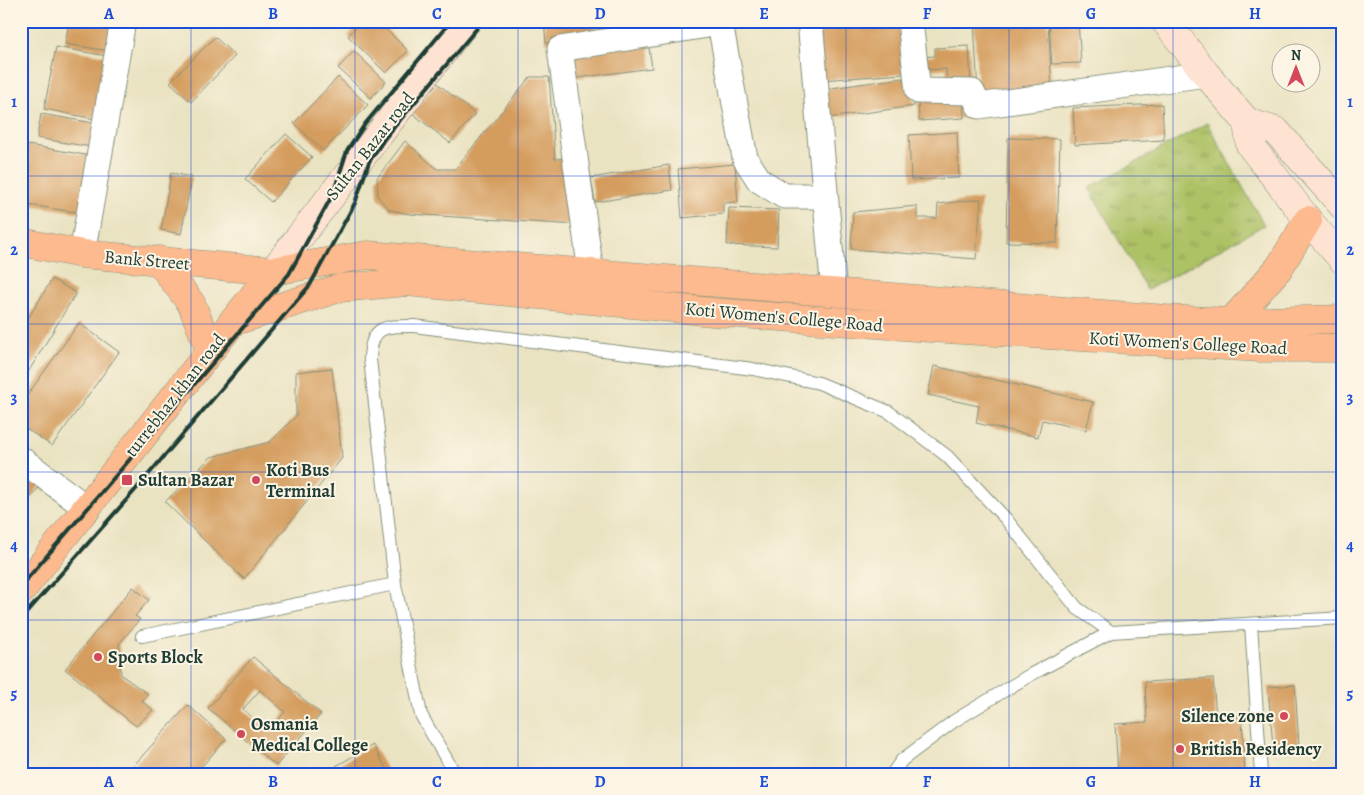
<svg xmlns="http://www.w3.org/2000/svg" width="1364" height="795" viewBox="0 0 1364 795" font-family="Alegreya,serif">
	<defs>
		<pattern id="grass-tufts" width="24" height="20" patternUnits="userSpaceOnUse" patternTransform="scale(1.25)"><rect width="24" height="20" fill="#adc165"/><path d="M3 7l-1-3M5 7V3M7 7l1-3M15 17l-1-3M17 17v-4M19 17l1-3" fill="none" stroke="#8c9e54"/></pattern>
	</defs>
	<rect width="100%" height="100%" fill="#fcf5e5"/>
	<filter id="ink" filterUnits="userSpaceOnUse"><feTurbulence type="fractalNoise" baseFrequency=".02" numOctaves="2"/><feDisplacementMap in="SourceGraphic" scale="10" xChannelSelector="R" yChannelSelector="G"/><feConvolveMatrix kernelMatrix="1 2 1 2 8 2 1 2 1" color-interpolation-filters="sRGB"/></filter>
	<filter id="wash" filterUnits="userSpaceOnUse"><feTurbulence type="fractalNoise" baseFrequency=".0096" numOctaves="4" result="noise"/><feDisplacementMap in="SourceGraphic" scale="20" xChannelSelector="R" yChannelSelector="G"/><feGaussianBlur stdDeviation="1.12" result="paint"/><feColorMatrix in="noise" values="0 0 0 0 0 0 0 0 0 0 0 0 0 0 0 0 0 1.4 0 .05"/><feComposite in="paint" operator="in"/></filter>
	<g filter="url(#wash)">
		<rect width="100%" height="100%" fill="#eae3c2"/>
		<path fill="url(#grass-tufts)" stroke="#667f4c" d="M1207,123L1264,225L1147,290L1089,188Z"/>
		<g id="blocks">
			<path fill="#d49c5d" fill-rule="evenodd" d="M69,21H115L110,51L65,44Z
				M362,21H378L408,51L386,73L348,36Z
				M544,21H593L595,37L546,43Z
				M599,21H655L600,32Z
				M817,21H899L903,74L821,80Z
				M974,21H1048L1052,90L978,94Z
				M1049,21H1078L1081,63L1052,64Z
				M215,37L235,56L191,102L170,82Z
				M648,41L652,68L569,79L565,52Z
				M969,46L971,86L947,87L946,69L920,70V57L935,56V48Z
				M56,47L107,56L95,119L44,109Z
				M354,51L386,82L371,98L338,68Z
				M338,77L368,105L323,151L294,123Z
				M530,77H549L555,159L570,158L576,225L410,214L390,210L378,197L377,178L405,141L437,169H455Z
				M910,77L914,106L828,118L824,89Z
				M437,83L475,114L450,143L412,113Z
				M963,99L964,118L919,121L918,101Z
				M1162,104L1164,140L1075,145L1073,108Z
				M41,114L94,123L91,147L37,138Z
				M957,132L959,178L911,180L909,135Z
				M286,134L312,157L271,202L245,179Z
				M1008,138L1060,139L1057,243L1006,242Z
				M28,145L91,156L82,213L21,204V187Z
				M735,164L738,202L723,203V214L682,218L678,169Z
				M669,165L672,190L595,202L591,178Z
				M171,173L192,177L181,234L161,230Z
				M981,199L976,259L851,249L853,212L917,206V218H937L938,204Z
				M729,208L779,210L777,247L727,245Z
				M52,279L76,293L21,384V330Z
				M79,323L119,352L52,446L21,425V404Z
				M934,366L1093,402L1086,430L1042,420L1038,437L976,423L979,406L928,395Z
				M332,368L342,458L244,579L165,502L211,457L270,442L296,416V372Z
				M21,467L42,483L21,510Z
				M133,587L149,600L135,616L140,619L119,644L121,675L148,694L142,701L153,710L136,726L65,669Z
				M253,657L321,714L276,766L208,708ZM260,690L285,712L268,731L243,709Z
				M1213,678L1216,718L1242,717L1245,774H1118L1115,724L1147,722L1145,682Z
				M1295,685L1299,745L1273,747L1268,687Z
				M188,705L226,739L195,774H126Z
				M373,745L389,774H340L336,766Z"/>
		</g>
	</g>
	<g filter="url(#ink)">
		<use href="#blocks" fill-opacity="0" stroke="#84907b" stroke-width="1"/>
		<g fill="none" stroke-linecap="round" stroke-linejoin="round">
			<defs>
				<path id="service" d="M1251,624L1261,774
					M142,636L395,584
					M455,774L421,715L395,584L370,359C371,325 385,326 414,326L753,369L819,383L889,412L947,456L1006,519L1077,608L1111,632
					M892,774L902,760L954,721L1030,675L1111,632L1343,618
					M1338,774H1343"/>
				<path id="minor" d="M810,21L834,293
					M910,21L918,91L972,92L979,106L1206,74
					M720,23L745,158L759,180L784,196H824
					M82,254L123,21
					M591,273L560,49L720,23V21
					M21,459L88,509"/>
				<path id="secondary" d="M1165,21L1206,74L1247,122L1276,131L1343,206
					M1247,122L1250,145L1308,220L1343,260
					M273,271L467,21"/>
				<path id="primary" d="M21,242L82,254L273,271L367,255L1166,319L1231,322L1343,319
					M158,260L191,303L210,350
					M232,322L340,288L407,282L713,312L930,328L1260,348H1343
					M1231,322L1279,268L1308,220
					M21,591L273,271"/>
			</defs>
			<use href="#service" stroke="#84907b" stroke-width="14"/>
			<use href="#minor" stroke="#84907b" stroke-width="27"/>
			<use href="#secondary" stroke="#84907b" stroke-width="29"/>
			<use href="#primary" stroke="#84907b" stroke-width="29"/>
			<use href="#service" stroke="#fff" stroke-width="12"/>
			<use href="#minor" stroke="#fff" stroke-width="25"/>
			<use href="#secondary" stroke="#fee3d2" stroke-width="28"/>
			<use href="#primary" stroke="#fcba8e" stroke-width="28"/>
			<path stroke="#1f3d34" stroke-width="4" d="M21,586L289,274L333,194L347,151L365,124L451,21
				M21,619L137,488L310,285L355,203L369,162L385,138L483,21"/>
		</g>
	</g>
	<path fill="none" stroke="#1d4ed8" stroke-width="1" stroke-opacity="0.55" d="M191,21V774M355,21V774M518,21V774M682,21V774M846,21V774M1009,21V774M1173,21V774M21,176H1343M21,324H1343M21,472H1343M21,620H1343"/>
	<g fill="#d1495b" stroke="#fcf5e5" stroke-width="2">
		<rect x="121" y="474" width="12" height="12" rx="2.5"/>
		<circle cx="256" cy="480" r="5"/>
		<circle cx="98" cy="657" r="5"/>
		<circle cx="1284" cy="716" r="5"/>
		<circle cx="241" cy="734" r="5"/>
		<circle cx="1180" cy="749" r="5"/>
	</g>
	<g text-anchor="middle" dominant-baseline="central" stroke-width="4" stroke-linejoin="round" paint-order="stroke">
		<g font-size="18" fill="#1f3d34" stroke="#fcf5e5">
			<text transform="translate(370 146) rotate(-52)">Sultan Bazar road</text>
			<text transform="translate(147 260) rotate(5)">Bank Street</text>
			<text transform="translate(784 317) rotate(5)">Koti Women's College Road</text>
			<text transform="translate(1188 343) rotate(3)">Koti Women's College Road</text>
			<text transform="translate(175 395) rotate(-52)">turrebhaz khan road</text>
		</g>
		<g font-size="18" font-weight="bold" fill="#1f3d34" stroke="#fcf5e5" text-anchor="start">
			<text x="266" y="470">Koti Bus<tspan x="266" dy="21">Terminal</tspan></text>
			<text x="138" y="480">Sultan Bazar</text>
			<text x="108" y="657">Sports Block</text>
			<text x="1274" y="716" text-anchor="end">Silence zone</text>
			<text x="251" y="724">Osmania<tspan x="251" dy="21">Medical College</tspan></text>
			<text x="1190" y="749">British Residency</text>
		</g>
	</g>
	<rect width="1364" height="795" fill="none" stroke="#fcf5e5" stroke-width="55"/>
	<g transform="translate(1296 68)"><circle r="24" fill="#fcf5e5" stroke="#a4ab9e"/>
	<path d="M0-4L9 19L0 12L-9 19Z" fill="#d1495b"/>
	<text y="-8" font-size="14" font-weight="bold" text-anchor="middle" fill="#1f3d34">N</text>
	</g>
	<rect x="28" y="28" width="1308" height="740" fill="none" stroke="#1d4ed8" stroke-width="2"/>
	<g font-size="16" text-anchor="middle" font-weight="bold" fill="#1d4ed8">
		<text x="109" y="19">A</text>
		<text x="273" y="19">B</text>
		<text x="437" y="19">C</text>
		<text x="600" y="19">D</text>
		<text x="764" y="19">E</text>
		<text x="927" y="19">F</text>
		<text x="1091" y="19">G</text>
		<text x="1255" y="19">H</text>
		<text x="14" y="107">1</text>
		<text x="1350" y="107">1</text>
		<text x="14" y="255">2</text>
		<text x="1350" y="255">2</text>
		<text x="14" y="403">3</text>
		<text x="1350" y="403">3</text>
		<text x="14" y="551">4</text>
		<text x="1350" y="551">4</text>
		<text x="14" y="699">5</text>
		<text x="1350" y="699">5</text>
		<text x="109" y="787">A</text>
		<text x="273" y="787">B</text>
		<text x="437" y="787">C</text>
		<text x="600" y="787">D</text>
		<text x="764" y="787">E</text>
		<text x="927" y="787">F</text>
		<text x="1091" y="787">G</text>
		<text x="1255" y="787">H</text>
	</g>
</svg>
